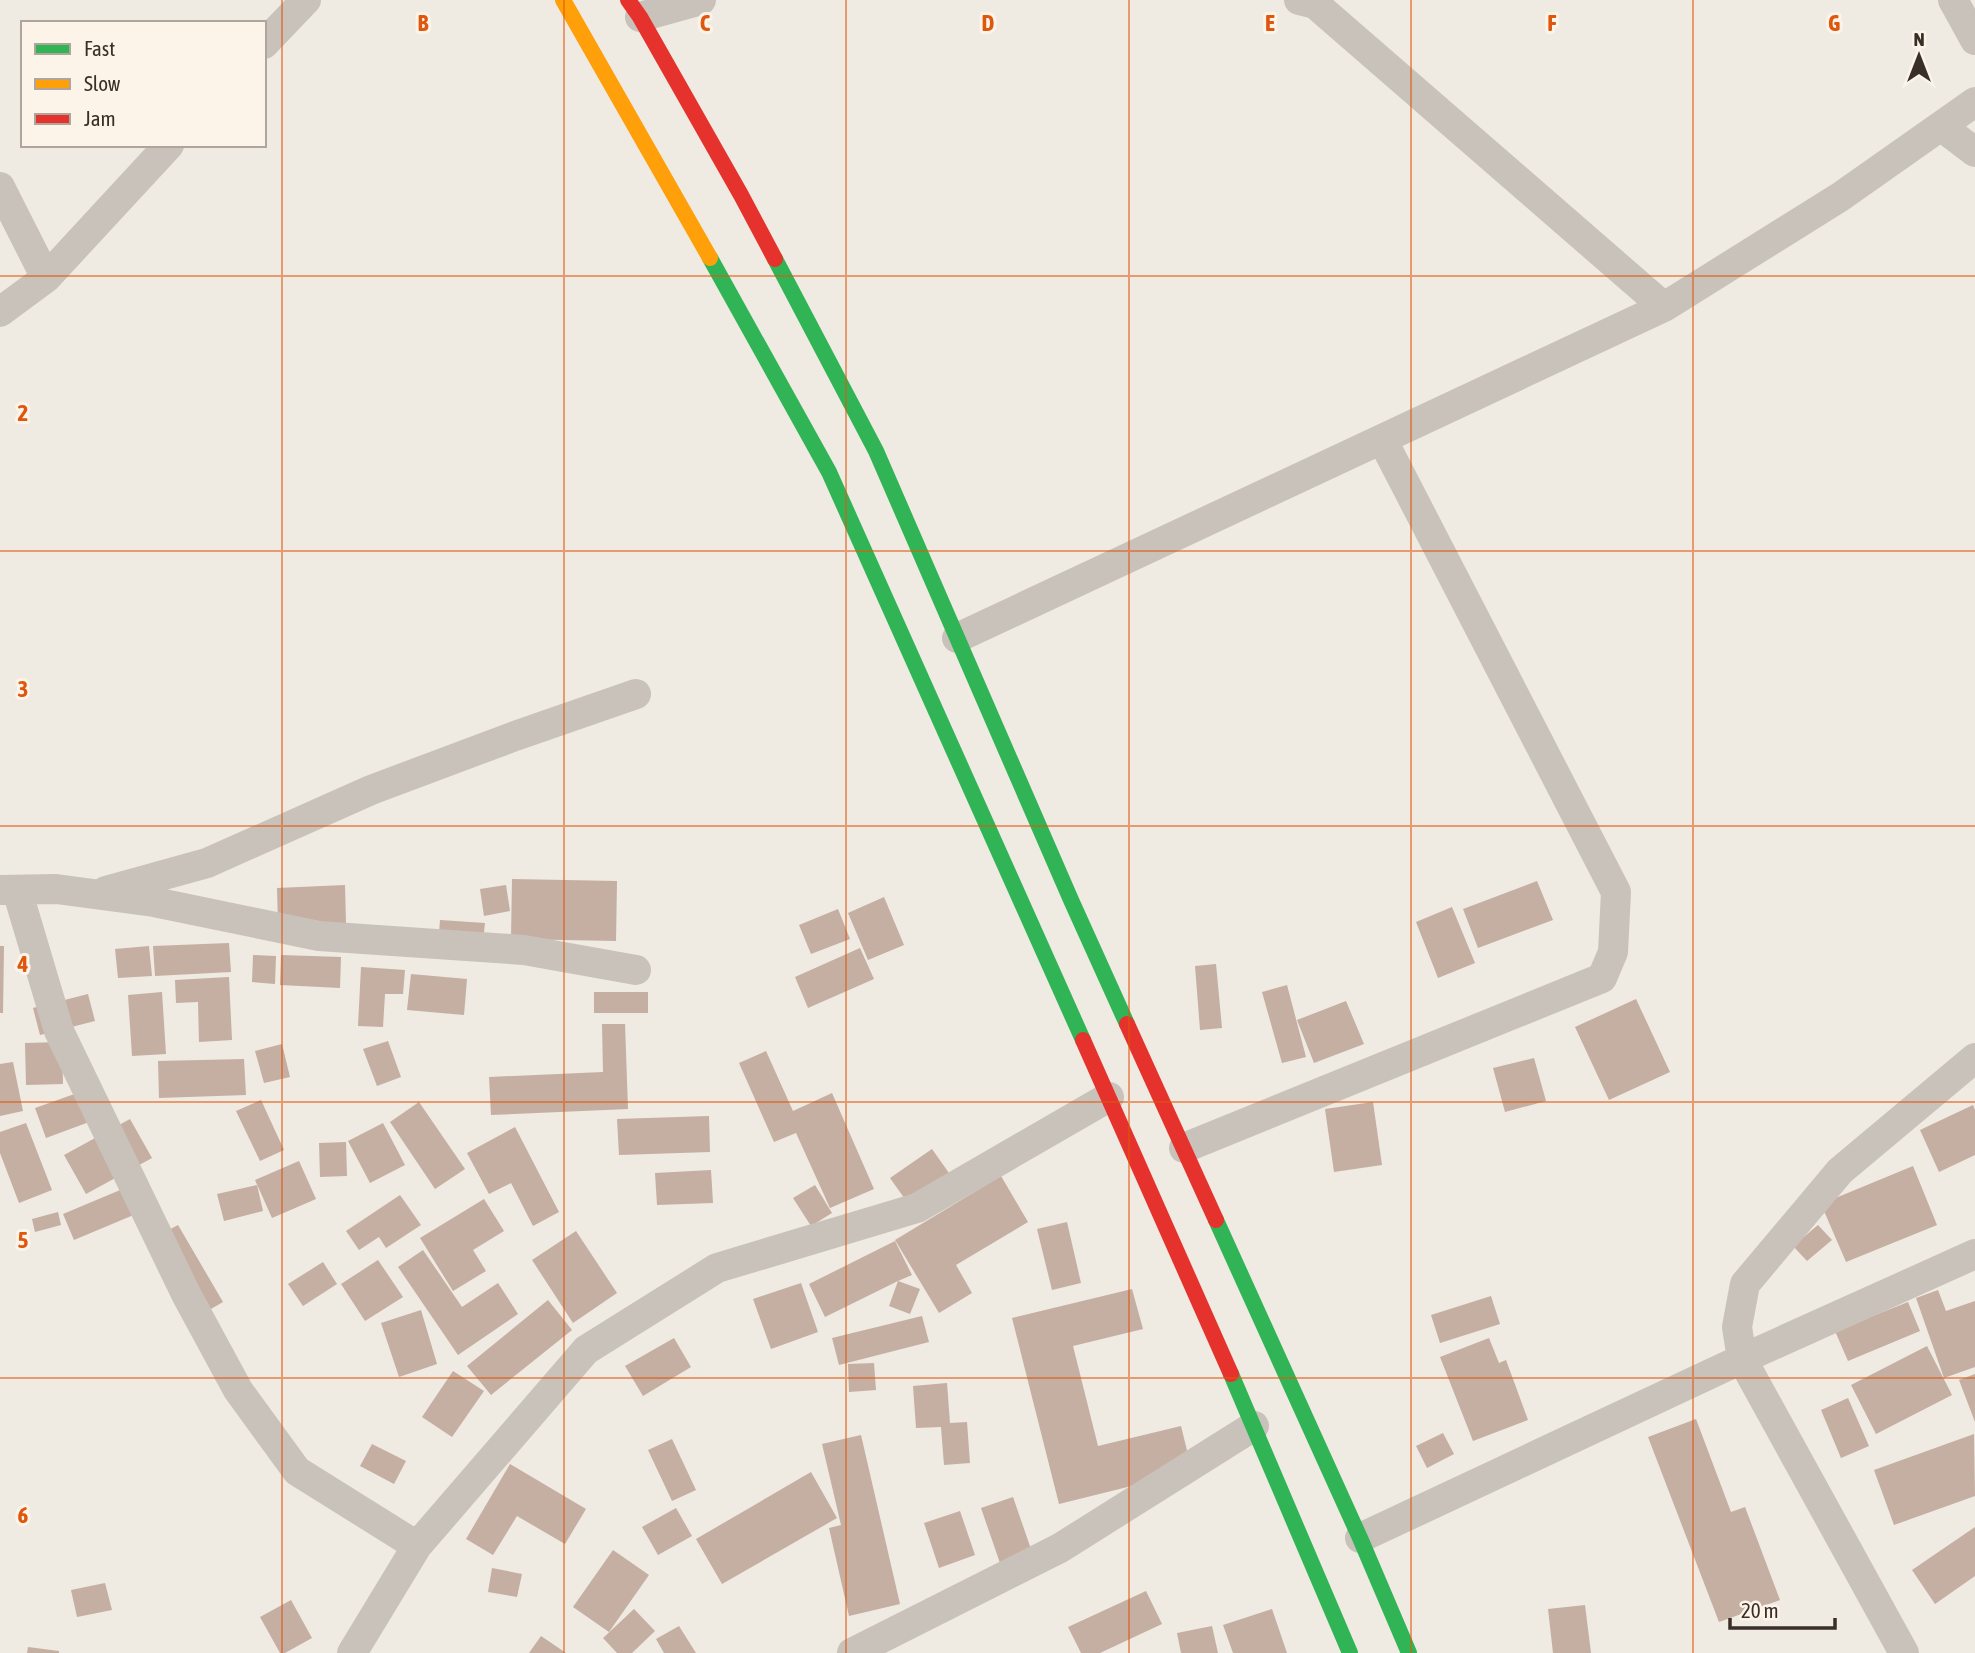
<svg xmlns="http://www.w3.org/2000/svg" width="1975" height="1653" viewBox="0 0 1975 1653" font-family="'Asap Condensed',sans-serif">
	<rect width="100%" height="100%" fill="#efeae2"/>
	<path fill="#c5aea2" d="M512,879L617,881L616,941L511,939Z
		M1537,881L1553,920L1478,948L1463,909Z
		M345,885L346,924L278,926L277,888Z
		M506,885L510,911L484,916L480,889Z
		M884,897L904,945L868,960L848,913Z
		M1452,907L1475,963L1438,978L1416,922Z
		M838,909L850,939L811,954L799,925Z
		M440,920L485,923L482,950L438,946Z
		M229,943L231,972L155,976L153,946Z
		M0,946H4L3,1013H0Z
		M149,946L152,976L118,978L115,949Z
		M860,948L874,979L808,1008L795,977Z
		M253,955L276,956L275,984L252,982Z
		M281,955L341,957L340,988L280,985Z
		M1216,964L1222,1028L1200,1030L1195,966Z
		M361,967L405,970L403,994H385L383,1027L358,1026Z
		M411,974L467,979L464,1015L407,1010Z
		M229,977L232,1040L199,1042L198,1002L176,1003L175,980Z
		M1287,985L1306,1057L1282,1063L1262,992Z
		M162,992L166,1054L132,1056L128,995Z
		M594,992H648V1013H594Z
		M88,994L95,1021L40,1035L33,1008Z
		M1636,999L1670,1072L1609,1100L1575,1027Z
		M1346,1001L1364,1044L1314,1063L1297,1020Z
		M602,1024H625L628,1109L491,1115L489,1077L603,1072Z
		M388,1041L401,1077L377,1086L363,1049Z
		M62,1042L63,1084L26,1085L25,1043Z
		M282,1044L290,1077L264,1083L255,1051Z
		M766,1051L793,1111L832,1093L874,1189L830,1208L796,1133L774,1142L739,1063Z
		M1534,1058L1546,1101L1505,1112L1493,1068Z
		M244,1059L246,1095L159,1098L158,1061Z
		M13,1062L23,1111L0,1116V1064Z
		M97,1086L108,1115L46,1138L35,1108Z
		M261,1100L284,1150L260,1161L236,1111Z
		M419,1102L465,1169L435,1189L390,1122Z
		M1373,1102L1382,1165L1334,1172L1325,1109Z
		M1973,1105L1975,1110V1155L1939,1172L1920,1130Z
		M709,1116L710,1152L619,1155L617,1119Z
		M130,1119L152,1158L86,1194L64,1155Z
		M26,1123L52,1190L19,1203L0,1153V1132Z
		M383,1123L405,1165L370,1183L348,1141Z
		M515,1127L559,1212L533,1226L511,1183L489,1194L467,1153Z
		M346,1142L347,1176L320,1177L319,1143Z
		M932,1149L949,1173L907,1202L890,1178Z
		M299,1161L316,1199L272,1218L255,1180Z
		M1913,1166L1937,1225L1846,1262L1821,1204Z
		M711,1170L713,1203L657,1205L655,1173Z
		M1001,1176L1028,1222L956,1265L972,1293L939,1313L895,1240Z
		M144,1180L155,1206L74,1240L63,1214Z
		M257,1185L263,1211L224,1221L217,1194Z
		M815,1185L832,1213L811,1226L793,1198Z
		M400,1195L421,1225L386,1248L379,1237L359,1250L346,1231Z
		M484,1199L504,1231L473,1250L486,1271L453,1291L420,1238Z
		M58,1212L61,1225L35,1232L32,1219Z
		M1067,1222L1081,1283L1052,1290L1037,1229Z
		M178,1225L223,1302L197,1317L152,1239Z
		M1818,1225L1832,1240L1807,1261L1793,1246Z
		M576,1231L617,1293L573,1323L532,1260Z
		M895,1241L912,1275L898,1281L920,1289L910,1314L889,1306L898,1281L825,1317L809,1284Z
		M423,1250L462,1307L498,1283L518,1314L458,1355L398,1267Z
		M378,1260L403,1297L365,1321L341,1284Z
		M323,1262L337,1284L303,1306L288,1284Z
		M801,1283L818,1332L771,1349L753,1299Z
		M1132,1289L1143,1329L1073,1346L1098,1446L1181,1426L1192,1471L1059,1504L1012,1318Z
		M1938,1290L1946,1311L1975,1301V1367L1944,1378L1916,1298Z
		M1491,1296L1500,1324L1440,1343L1431,1315Z
		M548,1300L572,1330L491,1395L467,1366Z
		M1908,1302L1920,1331L1848,1361L1835,1331Z
		M421,1310L437,1364L399,1377L381,1323Z
		M922,1316L929,1342L839,1365L832,1338Z
		M674,1338L691,1367L643,1396L625,1366Z
		M1489,1338L1499,1363L1506,1360L1528,1420L1473,1441L1440,1357Z
		M1927,1346L1952,1395L1876,1434L1851,1385Z
		M874,1363L876,1390L849,1392L848,1364Z
		M453,1371L484,1391L452,1437L422,1417Z
		M1975,1374V1422L1959,1380Z
		M947,1383L950,1423L967,1422L970,1463L944,1465L941,1427L916,1428L913,1386Z
		M1848,1398L1869,1446L1841,1458L1821,1410Z
		M1696,1419L1731,1512L1745,1507L1780,1600L1719,1622L1648,1437Z
		M1443,1433L1454,1454L1427,1468L1416,1446Z
		M1974,1434L1975,1496L1894,1525L1874,1470Z
		M861,1435L900,1604L849,1616L829,1528L841,1525L822,1444Z
		M672,1439L696,1490L672,1501L648,1450Z
		M372,1444L406,1461L394,1484L360,1466Z
		M510,1464L586,1509L565,1544L517,1516L493,1555L466,1539Z
		M811,1472L837,1518L722,1584L696,1539Z
		M1013,1497L1032,1552L1000,1563L981,1508Z
		M676,1508L692,1536L658,1555L642,1527Z
		M960,1511L975,1555L939,1568L924,1523Z
		M1975,1527V1576L1935,1604L1912,1570Z
		M613,1550L649,1575L609,1632L573,1607Z
		M492,1568L522,1574L517,1597L488,1592Z
		M105,1583L112,1610L77,1617L71,1590Z
		M1146,1591L1162,1624L1100,1653H1081L1068,1627Z
		M291,1600L312,1638L285,1653H280L260,1617Z
		M1585,1605L1591,1653H1553L1548,1609Z
		M634,1609L655,1631L632,1653H617L603,1638Z
		M1272,1609L1287,1653H1233L1223,1625Z
		M679,1626L696,1653H664L656,1639Z
		M1212,1626L1218,1653H1181L1177,1633Z
		M541,1636L566,1653H529Z
		M28,1647L59,1651V1653H27Z"/>
	<g fill="none" stroke-linecap="round" stroke-linejoin="round">
		<path stroke="#c9c2ba" stroke-width="30" d="M1299,0L1315,4L1664,307L1840,197L1975,102
			M1953,0L1975,40
			M640,17L701,0
			M264,44L306,0
			M1942,127L1975,152
			M0,187L46,278
			M0,312L46,278L169,145
			M957,638L1664,307
			M0,890L56,889L154,902L319,936L524,950L636,970
			M17,890L59,1031L186,1294L238,1390L297,1471L417,1546
			M106,891L207,863L371,790L515,736L636,694
			M1184,1148L1602,978L1613,952L1616,892L1382,439
			M1360,1538L1742,1359L1975,1254
			M352,1653L417,1546L586,1350L717,1268L917,1208L1109,1097
			M852,1653L1060,1548L1254,1426
			M1904,1653L1742,1359L1737,1327L1745,1284L1840,1171L1975,1058"/>
		<path stroke="#30b455" stroke-width="16" d="M710,258L829,472L1083,1040
			M775,259L876,451L1071,900L1127,1024
			M1216,1220L1360,1538L1409,1653
			M1231,1374L1350,1653"/>
		<path stroke="#ff9f0a" stroke-width="16" d="M563,0L710,258"/>
		<path stroke="#e5322d" stroke-width="16" d="M628,0L640,17L741,195L775,259
			M1127,1024L1216,1220
			M1083,1040L1231,1374"/>
	</g>
	<path fill="none" stroke="#df570d" stroke-width="2" stroke-opacity="0.55" d="M282,0V1653M564,0V1653M846,0V1653M1129,0V1653M1411,0V1653M1693,0V1653M0,276H1975M0,551H1975M0,826H1975M0,1102H1975M0,1378H1975"/>
	<g font-size="23" text-anchor="middle" font-weight="bold" fill="#df570d" stroke="#fcf4e9" stroke-width="6" stroke-linejoin="round" paint-order="stroke">
		<text x="423" y="31">B</text>
		<text x="705" y="31">C</text>
		<text x="988" y="31">D</text>
		<text x="1270" y="31">E</text>
		<text x="1552" y="31">F</text>
		<text x="1834" y="31">G</text>
		<text x="23" y="421">2</text>
		<text x="23" y="697">3</text>
		<text x="23" y="972">4</text>
		<text x="23" y="1248">5</text>
		<text x="23" y="1523">6</text>
	</g>
	<rect x="21" y="21" width="245" height="126" fill="#fcf4e9" stroke="#aea59c" stroke-width="2"/>
	<rect x="35" y="44" width="35" height="10" fill="#30b455" stroke="#aea59c" stroke-width="2"/>
	<text x="84" y="56" font-size="21" fill="#3a2f28">Fast</text>
	<rect x="35" y="79" width="35" height="10" fill="#ff9f0a" stroke="#aea59c" stroke-width="2"/>
	<text x="84" y="91" font-size="21" fill="#3a2f28">Slow</text>
	<rect x="35" y="114" width="35" height="10" fill="#e5322d" stroke="#aea59c" stroke-width="2"/>
	<text x="84" y="126" font-size="21" fill="#3a2f28">Jam</text>
	<g transform="translate(1919 56)" stroke="#fcf4e9" stroke-width="5" paint-order="stroke">
	<path d="M0-5L12 26L0 18L-12 26Z" fill="#3a2f28"/>
	<text y="-10" font-size="19" font-weight="bold" text-anchor="middle" fill="#3a2f28">N</text>
	</g>
	<path d="M1730 1618v10h105v-10" fill="none" stroke="#3a2f28" stroke-width="3.5"/>
	<text x="1741" y="1618" font-size="21" fill="#3a2f28" stroke="#fcf4e9" stroke-width="5" paint-order="stroke">20 m</text>
</svg>
